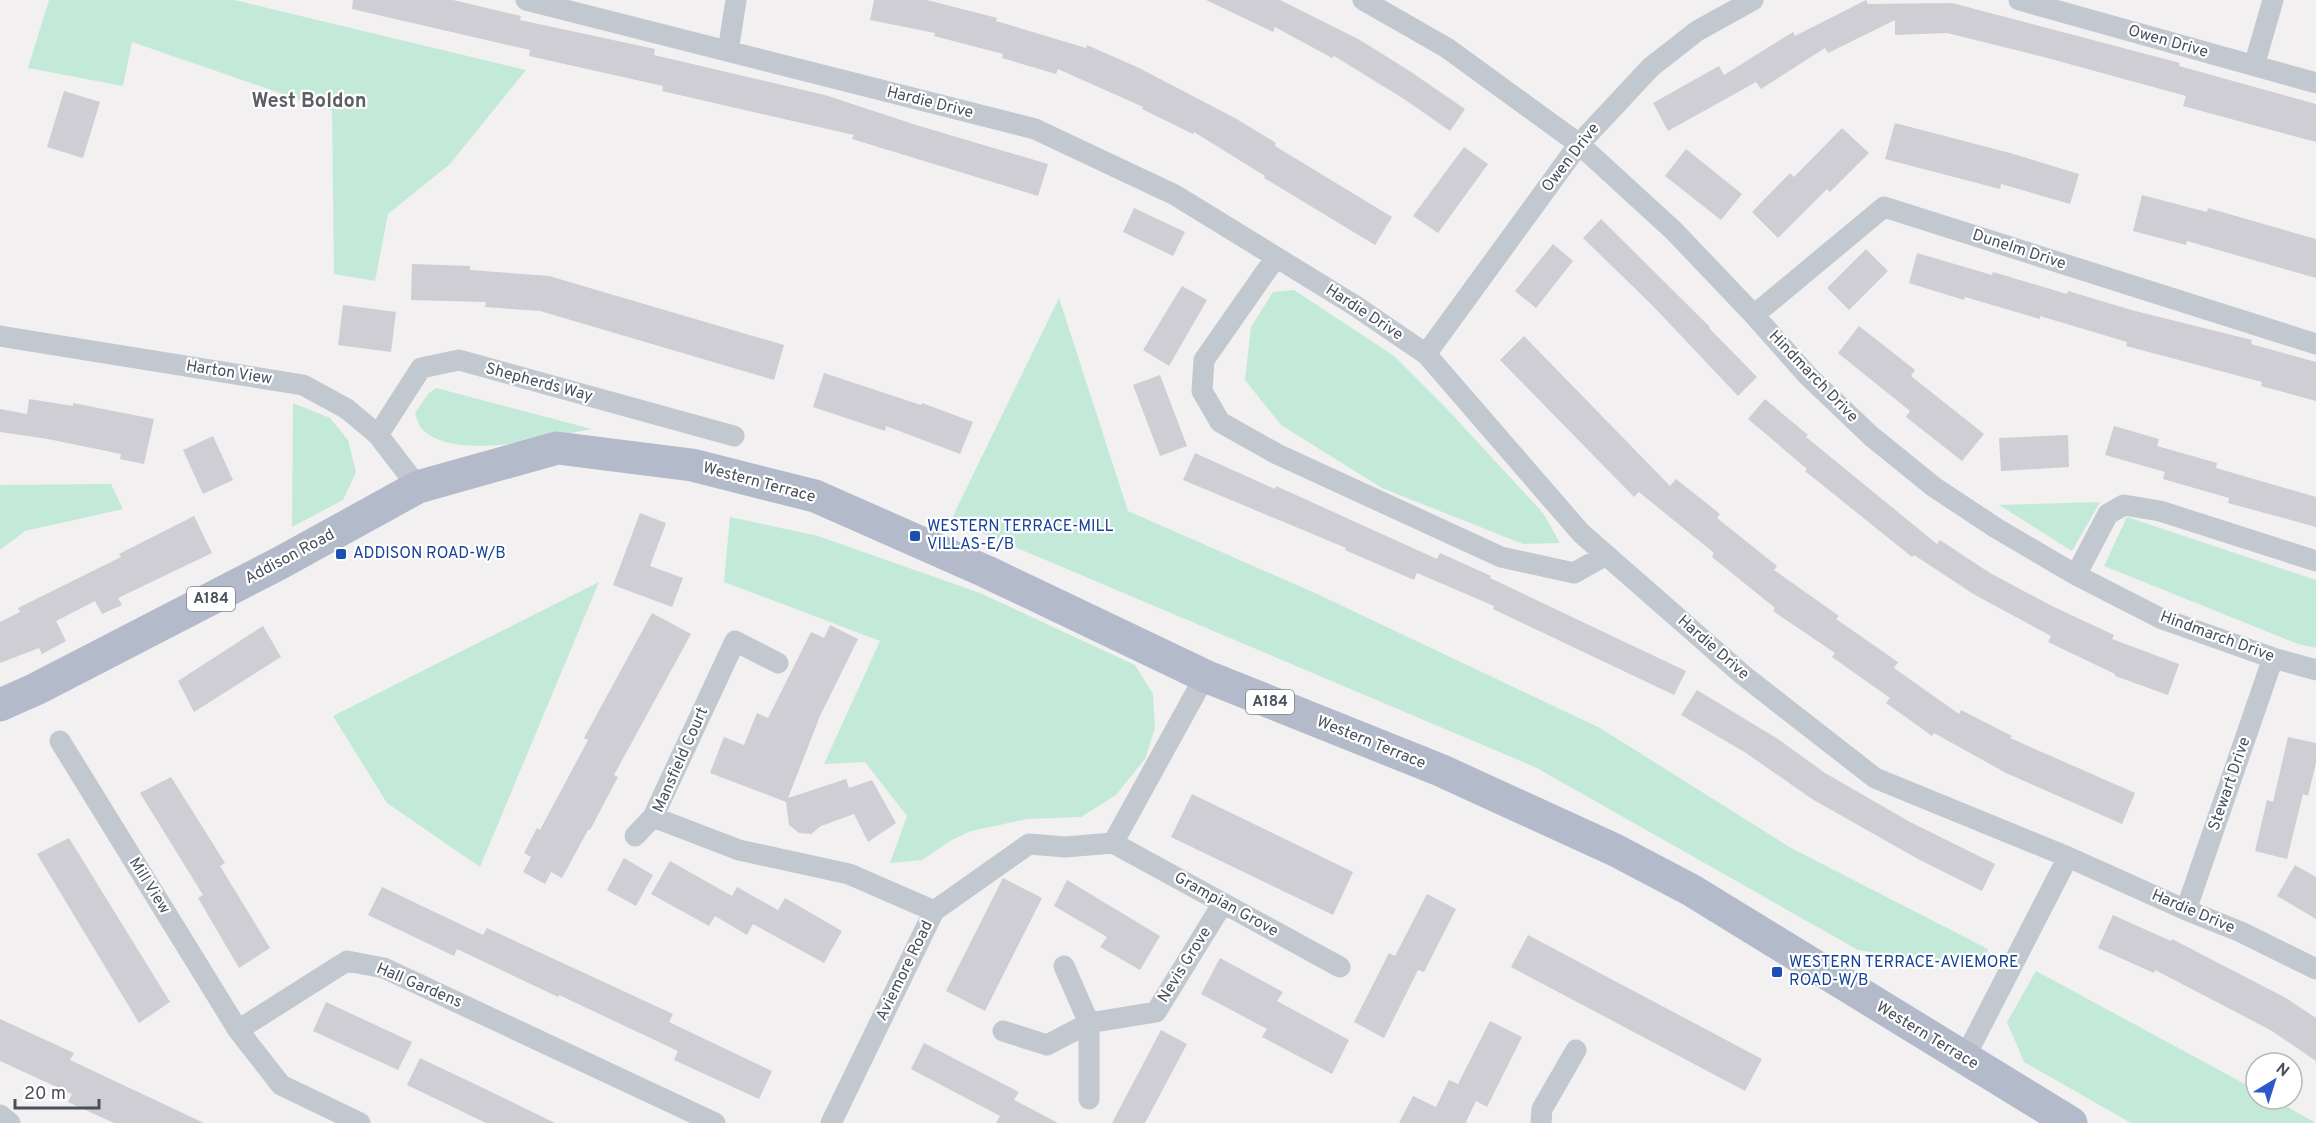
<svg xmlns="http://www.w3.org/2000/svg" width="2316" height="1123" viewBox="0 0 2316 1123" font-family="Overpass,sans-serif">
	<rect width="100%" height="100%" fill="#f2f0f0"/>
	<path fill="#c3ead9" d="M49,0H234L526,70L450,164L388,214L375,281L334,274L332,111L132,42L123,86L28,68Z
		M1294,290L1394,356L1447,409L1543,513L1560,543L1523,544L1382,488L1281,425L1245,380L1251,327L1273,292Z
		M1059,298L1128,511L1315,593L1600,728L1791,848L1988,949L1983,969L1858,950L1535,767L951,520Z
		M436,388L592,429C550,436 455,463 422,429C418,425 417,418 415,413L428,394Z
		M293,403L330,418L348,440L356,472L343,500L292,527Z
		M111,484L123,509L25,531L0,550V485Z
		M2100,502L2072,551L1999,505Z
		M730,517L818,536L980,593L1135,665L1153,694L1155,728L1145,759L1116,795L1081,817L1027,819L971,831L950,841L922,860L890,863L907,816L865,762L824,764L880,641L724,582Z
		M2127,517L2316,580V648L2298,644L2104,566Z
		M599,582L480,867L387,803L333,716Z
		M2036,971L2256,1090V1099H2273L2316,1123H2131L2024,1062L2007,1022Z"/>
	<path fill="#ceced4" d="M353,0H453L521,16L520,20L655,49L654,55L825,95L916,125L1048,164L1038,196L852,139L854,135L662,91L663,86L529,56L530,50L352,9Z
		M874,0H927L997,18L996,21L1086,48L1087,45L1139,68L1235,118L1276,143L1275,146L1392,217L1375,245L1264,178L1265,176L1194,132L1193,134L1142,109L1143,107L1058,69L1056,74L1002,58L1003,54L934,36L935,33L870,20Z
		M1206,0H1280L1360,40L1408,70L1465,109L1450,131L1404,99L1334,56L1332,58L1275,27L1273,32Z
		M1866,0L1868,4L1952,3L2180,63L2179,66L2316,104V142L2183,106L2186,96L2040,56L1947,33L1895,35V20L1828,53L1825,48L1761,89L1756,82L1668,131L1653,103L1719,66L1724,75L1793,32L1795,36Z
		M64,91L100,102L83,158L47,147Z
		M1895,123L2010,153L2079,174L2070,204L2001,184L2000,189L1885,159Z
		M1842,128L1869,153L1830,192L1827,189L1778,238L1752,212L1790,173L1794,177Z
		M1464,147L1488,164L1438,233L1413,216Z
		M1686,149L1742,194L1721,220L1665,176Z
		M2142,195L2207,212L2208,208L2316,239V278L2187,241L2186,245L2133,231Z
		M1134,208L1185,232L1173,256L1123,232Z
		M1601,219L1710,327L1709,328L1757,377L1738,396L1652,305L1583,238Z
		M1553,244L1573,261L1536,308L1515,291Z
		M1866,249L1888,271L1849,310L1827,288Z
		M1917,253L1992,275L1993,272L2067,294L2068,291L2135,311L2252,340L2251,344L2316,362V401L2261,386L2262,382L2126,346L2127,342L2040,316V319L1965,297L1964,300L1909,283Z
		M412,264L470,266V270L549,276L784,345L774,380L540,311L485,307L486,302L411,300Z
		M1182,286L1207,300L1169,366L1143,350Z
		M343,305L396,312L391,352L338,345Z
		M1859,326L1915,370L1911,376L1984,434L1962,461L1906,417L1910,411L1838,353Z
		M1524,336L1670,486L1676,479L1720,514L1717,518L1777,566L1774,570L1839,616L1836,619L1898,662L1894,668L1959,714L1961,710L2012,736L2010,738L2135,793L2122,824L2006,773L1934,733L1932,736L1886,703L1890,698L1832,657L1835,653L1773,611L1775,608L1712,557L1714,553L1639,492L1634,497L1500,360Z
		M824,373L921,405L922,403L973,422L960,454L886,426L885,431L813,407Z
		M1160,375L1187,446L1160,456L1133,385Z
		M29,399L73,406V403L154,419L144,464L120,459L121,454L48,439L0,432V409L27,414Z
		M1765,399L1808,435L1806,437L1937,544L1940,540L1990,573L2052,606L2114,635L2112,639L2179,664L2168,695L2115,676V674L2048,642L2051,636L1975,595L1914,555L1912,557L1805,471L1807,469L1748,419Z
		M2114,426L2159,439L2157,446L2217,463L2216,468L2316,497V527L2228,503L2229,498L2163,479L2165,472L2105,455Z
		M2068,435L2069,467L2001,471L1999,438Z
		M213,436L233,480L203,494L183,450Z
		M1195,453L1275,489L1276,486L1437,559L1440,553L1491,576L1490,578L1686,671L1674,695L1493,609L1494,606L1417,573L1414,580L1345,550L1346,548L1183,480Z
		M640,513L666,523L650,566L683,578L672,607L613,585Z
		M194,516L212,553L118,598L122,605L102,614L95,601L56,621L66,641L42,654L39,648L0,663V622L20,612L18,608L121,557L119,554Z
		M652,613L691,634L614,775L618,777L590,830H588L562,878L551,872L545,884L523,872L531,857L524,853L537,828L540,830L588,740L584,738Z
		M830,625L858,639L820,716L788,798L846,779L849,788L872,780L896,823L868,842L854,814L821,826L811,834L799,833L789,825L786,802L710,773L724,737L744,745L757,713L768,718L811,632L824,638Z
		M263,626L281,657L194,712L178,681Z
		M1697,690L1778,739L1825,773L1910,822L1995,864L1982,891L1918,859L1812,799L1746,753L1681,715Z
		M2288,737L2316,743V763L2308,796L2303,794L2287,859L2255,851L2267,800L2273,802Z
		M171,777L225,863L220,866L270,948L239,968L198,898L203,895L140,793Z
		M1192,794L1353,872L1333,915L1171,837Z
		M69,838L170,1002L139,1023L37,854Z
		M624,858L653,875L636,906L607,890Z
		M670,861L732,896L737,887L778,910L785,898L842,931L824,963L753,924L747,935L715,916L709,926L651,894Z
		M2295,865L2316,877V919L2277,896Z
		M1003,878L1042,898L985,1011L946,991Z
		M1067,880L1160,936L1140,970L1100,947L1107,937L1054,906Z
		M382,887L483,935L487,928L673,1014L669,1022L772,1071L759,1099L674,1060L678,1051L559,995L558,997L457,949L454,956L368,915Z
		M1427,894L1456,909L1424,972L1418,970L1384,1038L1354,1022L1389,953L1395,956Z
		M2113,915L2171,941L2172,939L2286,998L2316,1018V1061L2272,1031L2209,998L2155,970L2154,973L2098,948Z
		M1528,935L1762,1059L1745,1091L1511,967Z
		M1220,958L1283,992L1277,1001L1349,1040L1332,1074L1262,1037L1267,1029L1201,994Z
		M326,1002L412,1042L398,1070L313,1031Z
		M0,1019L74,1053L70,1060L204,1123H114L68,1102L72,1094L0,1061Z
		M1490,1021L1522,1037L1487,1107L1476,1101L1466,1122L1468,1123H1399L1413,1096L1436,1107L1449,1080L1458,1084Z
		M1161,1030L1187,1044L1145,1123H1112Z
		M924,1043L1019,1092L1014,1100L1058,1123H996L1000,1116L911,1069Z
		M420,1058L479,1086L555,1123H486L459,1110L407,1085Z"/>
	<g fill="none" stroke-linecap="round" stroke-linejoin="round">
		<path stroke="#c2c8d0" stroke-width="21" d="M526,0L1035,129L1175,195L1354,305L1426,354L1581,533L1743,675L1875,778L2068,857L2186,910L2241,932L2316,969
			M1363,0L1447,48L1579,144L1674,231L1754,315L1808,376L1871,436L1934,487L1996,528L2076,575L2160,618L2273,658L2316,670
			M2019,0L2316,83
			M728,51L736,0
			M2254,66L2273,0
			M1276,257L1204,360L1202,391L1220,422L1277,454L1501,557L1574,573L1606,555
			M1754,315L1884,207L2316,344
			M0,336L303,385L347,409L378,435L418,487
			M1426,354L1579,144L1651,67L1697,31L1753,0
			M378,435L421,368L459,360L734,436
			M2076,575L2108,514L2124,505L2160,511L2316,561
			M778,663L735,641L653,817L739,850L849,874L934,911
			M60,741L238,1030
			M635,836L653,817
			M1113,843L1340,967
			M2186,910L2273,658
			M1064,966L1089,1023V1099
			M1003,1031L1047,1045L1089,1023L1156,1012L1223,903
			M1964,1059L2068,857
			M0,1115L10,1123
			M360,1123L281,1085L238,1030L347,961L384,968L715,1123
			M831,1123L934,911L1029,844L1065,847L1113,843L1205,676
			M1541,1123L1542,1109L1576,1050"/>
		<path stroke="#b3bbcb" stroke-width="33" d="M0,705L36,689L280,563L418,487L557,448L692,465L815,496L987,572L1205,676L1440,770L1615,850L1691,890L2071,1123"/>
	</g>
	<g fill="#1a4fb4" stroke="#fff" stroke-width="2">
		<rect x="909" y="530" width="12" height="12" rx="3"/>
		<rect x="335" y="548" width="12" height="12" rx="3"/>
		<rect x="1771" y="966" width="12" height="12" rx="3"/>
	</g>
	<g text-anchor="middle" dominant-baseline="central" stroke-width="4.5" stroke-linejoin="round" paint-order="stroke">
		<g fill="#fff" stroke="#80848c" stroke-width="1.5">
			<rect x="187" y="587" width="48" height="24" rx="4.5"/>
			<rect x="1246" y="690" width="48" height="24" rx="4.5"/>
		</g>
		<g font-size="15" font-weight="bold" fill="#4a505b">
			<text x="211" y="599">A184</text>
			<text x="1270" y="702">A184</text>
		</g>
		<g font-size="16" fill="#4a505b" stroke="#fff">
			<text transform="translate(2168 42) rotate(16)">Owen Drive</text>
			<text transform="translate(930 103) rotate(14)">Hardie Drive</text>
			<text transform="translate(1571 158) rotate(-52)">Owen Drive</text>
			<text transform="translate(2019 250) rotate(18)">Dunelm Drive</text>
			<text transform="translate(1364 313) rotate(33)">Hardie Drive</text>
			<text transform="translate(229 373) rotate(9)">Harton View</text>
			<text transform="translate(1813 377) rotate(46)">Hindmarch Drive</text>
			<text transform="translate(539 383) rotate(15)">Shepherds Way</text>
			<text transform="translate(759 483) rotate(15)">Western Terrace</text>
			<text transform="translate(290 557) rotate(-28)">Addison Road</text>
			<text transform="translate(2217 637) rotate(20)">Hindmarch Drive</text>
			<text transform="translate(1713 648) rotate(41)">Hardie Drive</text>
			<text transform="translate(1371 743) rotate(22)">Western Terrace</text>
			<text transform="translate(681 760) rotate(-66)">Mansfield Court</text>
			<text transform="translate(2230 784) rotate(-71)">Stewart Drive</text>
			<text transform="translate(149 886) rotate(58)">Mill View</text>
			<text transform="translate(1226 905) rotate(29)">Grampian Grove</text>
			<text transform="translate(2193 912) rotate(23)">Hardie Drive</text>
			<text transform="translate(1185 965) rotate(-58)">Nevis Grove</text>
			<text transform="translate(905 971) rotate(-64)">Aviemore Road</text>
			<text transform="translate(419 986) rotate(23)">Hall Gardens</text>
			<text transform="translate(1927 1036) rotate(31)">Western Terrace</text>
		</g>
		<g font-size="16" fill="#164399" stroke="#fff" text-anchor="start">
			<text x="927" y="527">WESTERN TERRACE-MILL<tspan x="927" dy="18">VILLAS-E/B</tspan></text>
			<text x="353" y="554">ADDISON ROAD-W/B</text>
			<text x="1789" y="963">WESTERN TERRACE-AVIEMORE<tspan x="1789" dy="18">ROAD-W/B</tspan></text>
		</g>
		<g font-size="20" font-weight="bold" fill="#5d5f64" stroke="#fff">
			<text x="309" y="102">West Boldon</text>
		</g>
	</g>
	<g transform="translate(2274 1081) rotate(38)"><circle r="28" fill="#ffffff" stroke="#b7b9bd" stroke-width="1.5"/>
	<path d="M0-4.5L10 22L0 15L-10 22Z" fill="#2e59cd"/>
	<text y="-9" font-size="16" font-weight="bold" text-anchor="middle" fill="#4a505b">N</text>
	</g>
	<path d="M15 1099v9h84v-9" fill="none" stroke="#4a505b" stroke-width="3"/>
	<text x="24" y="1099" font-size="18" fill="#4a505b" stroke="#ffffff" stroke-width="4.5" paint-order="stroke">20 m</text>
</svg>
